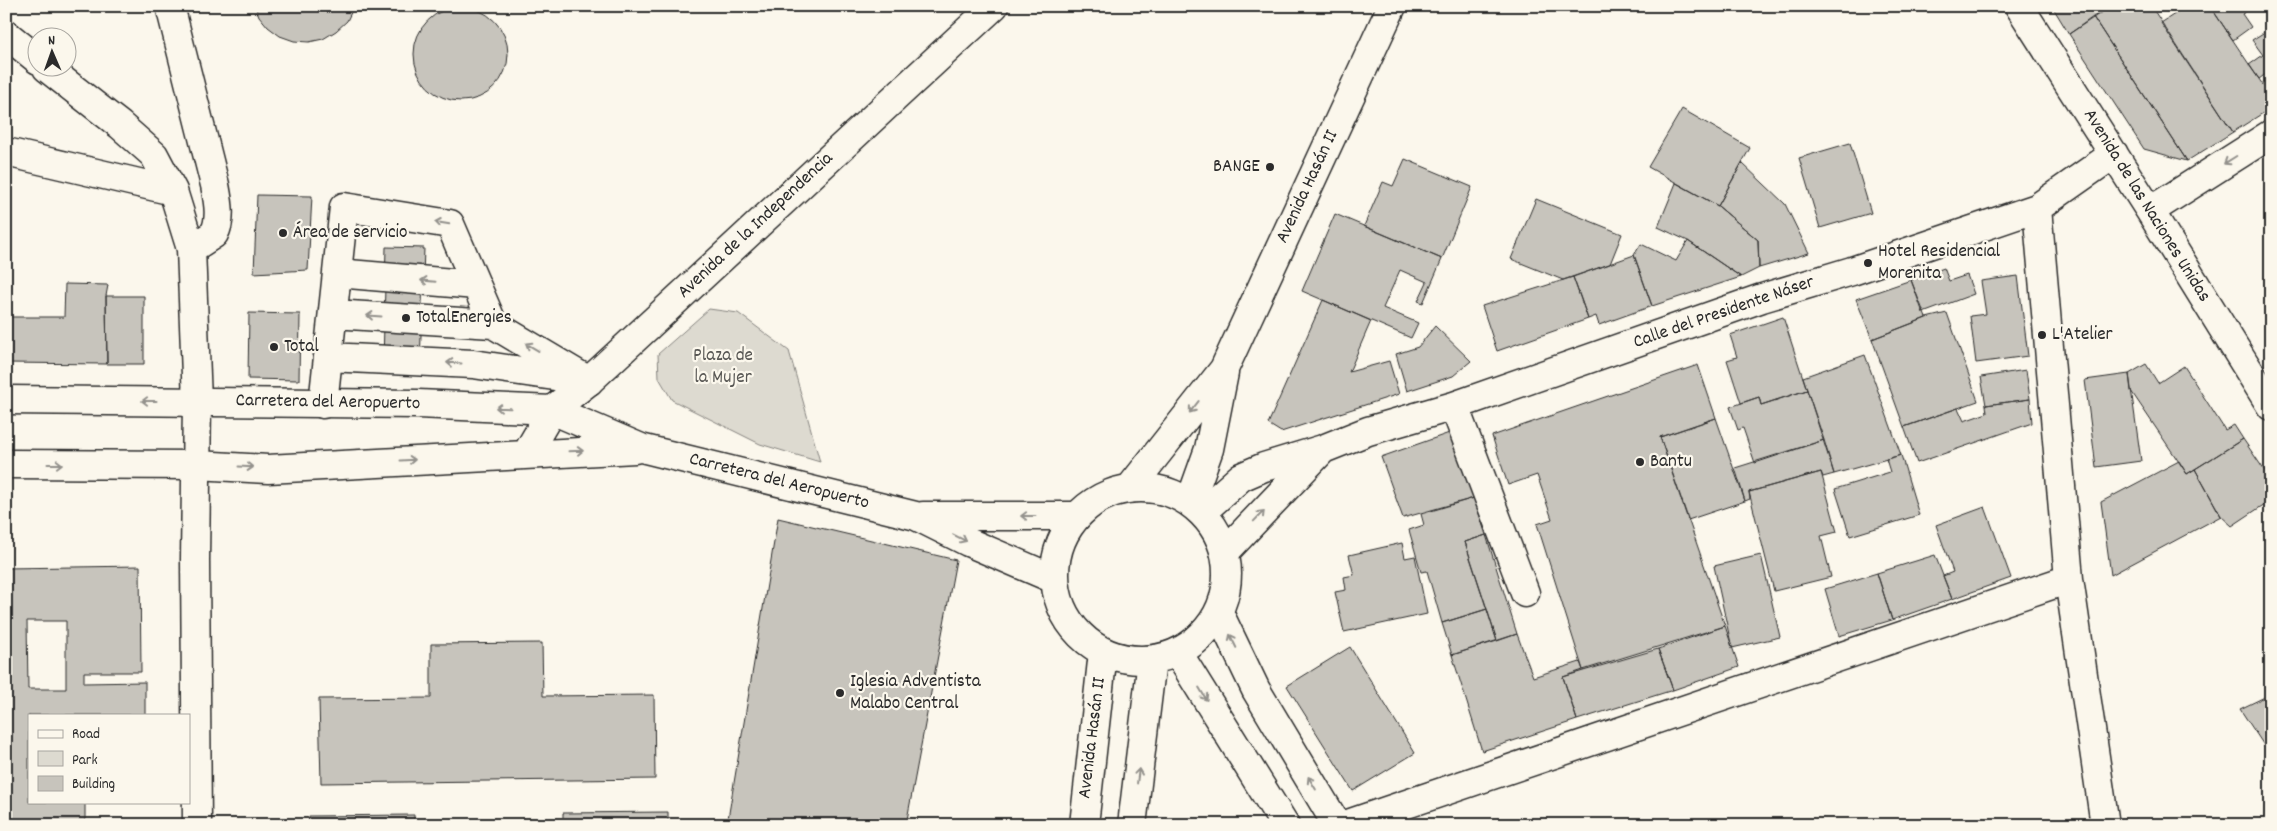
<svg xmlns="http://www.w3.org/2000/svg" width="2277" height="831" viewBox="0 0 2277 831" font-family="Dekko,sans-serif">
	<rect width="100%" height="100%" fill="#fbf7ec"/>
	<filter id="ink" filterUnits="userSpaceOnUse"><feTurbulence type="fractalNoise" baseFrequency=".02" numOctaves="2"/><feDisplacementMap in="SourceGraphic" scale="10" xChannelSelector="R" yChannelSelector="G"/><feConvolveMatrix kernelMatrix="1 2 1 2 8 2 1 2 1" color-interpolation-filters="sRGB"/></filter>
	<g filter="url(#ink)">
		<path fill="#dddad0" stroke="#84827e" d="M709,309L738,313L789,351L820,462L760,444L672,400L659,378L658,354Z"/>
		<path fill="#c7c4bc" stroke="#2b2b2b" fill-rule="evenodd" d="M255,6H354L347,21L336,31L323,39L309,42L294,41L280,36L268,27L259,16Z
			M2052,6H2111L2069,34Z
			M2111,6H2151L2233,132L2187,161L2093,17Z
			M2187,6H2210L2271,97V108L2233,132L2161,23Z
			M2210,6H2254L2242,14L2251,27L2233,40Z
			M414 54a47 47 0 1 1 94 0a47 47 0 1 1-94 0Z
			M2093,17L2187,161L2144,149L2069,34Z
			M2271,28V70L2259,79L2249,65L2263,55L2252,40Z
			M1682,109L1750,148L1718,206L1648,167Z
			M1850,143L1871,213L1820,228L1799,158Z
			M1405,159L1472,187L1442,259L1364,226L1383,182L1393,186Z
			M1742,163L1785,204L1809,253L1759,268L1758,240L1718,206Z
			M1676,183L1718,206L1758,240L1759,268L1741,277L1688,241L1658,227Z
			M257,195L312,196L308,270L254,273Z
			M1536,199L1622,234L1610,264L1563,280L1511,259Z
			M1335,214L1442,259L1423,303L1418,301L1427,282L1400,270L1383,308L1418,323L1411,338L1302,291Z
			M1688,241L1741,277L1652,306L1634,255L1641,244L1676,261Z
			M386,247L424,248L420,365L383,363Z
			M1634,255L1652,306L1599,325L1596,316L1588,319L1573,277Z
			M1944,268L1949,281L1967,275L1974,294L1923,313L1911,280Z
			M2018,276L2028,356L1976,363L1970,316L1986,314L1981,281Z
			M1573,277L1588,319L1497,351L1482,306Z
			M1911,280L1926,318L1872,339L1856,299Z
			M65,284L108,285L106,296L107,364L6,363V317H64Z
			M106,296H144V364H107Z
			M1323,300L1371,321L1349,372L1389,361L1399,394L1281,432L1268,424Z
			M249,313L300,314L299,380L248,379Z
			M1947,313L1978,401L1904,427L1872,339L1926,318Z
			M1783,317L1807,390L1761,405L1759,397L1741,403L1727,360L1737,357L1730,335Z
			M1435,326L1471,361L1453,376L1407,391L1396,354L1418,347Z
			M1865,355L1901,455L1834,474L1803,377Z
			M2146,364L2158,383L2184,366L2225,430L2234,425L2243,439L2187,474L2131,391L2129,374Z
			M1698,365L1716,418L1660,437L1725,626L1583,670L1537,524L1552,519L1537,475L1508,485L1492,436Z
			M2026,370L2030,399L1986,405L1981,377Z
			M2129,374L2141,461L2096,467L2085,380Z
			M1807,390L1824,440L1755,463L1743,428L1738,430L1730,407L1759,397L1761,405Z
			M2030,399L2032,423L1917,463L1904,427L1958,408L1964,421L1987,413L1986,405Z
			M1716,418L1745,501L1688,520L1660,437Z
			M1455,431L1474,498L1403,518L1381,457Z
			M2243,439L2271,480V500L2232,526L2221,516L2195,469Z
			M1824,440L1834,474L1823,477L1821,472L1749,492L1750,499L1745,501L1735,468Z
			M1901,455L1919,515L1850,536L1835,489L1890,472L1886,459Z
			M2179,461L2187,474L2195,469L2221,516L2111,575L2101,502Z
			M1821,472L1837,532L1821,536L1831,577L1774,591L1749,492Z
			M1474,498L1486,535L1465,542L1487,609L1442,623L1427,571L1421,572L1409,530L1424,525L1421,514Z
			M1985,507L2011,578L1952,599L1943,576L1953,572L1936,525Z
			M778,518L956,560L906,825H727Z
			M1486,535L1517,634L1497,641L1465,542Z
			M1402,543L1405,558L1415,556L1427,614L1344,632L1335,592L1346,590L1344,577L1354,575L1349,555Z
			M1761,555L1780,637L1732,648L1714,566Z
			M1935,555L1952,599L1892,620L1877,573Z
			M140,566L141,672H84V683L145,682V715H29V802H85V825H6V568ZM27,621H66V689H28Z
			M1877,573L1892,620L1839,636L1825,589Z
			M1487,609L1497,641L1452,655L1442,623Z
			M1725,626L1739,667L1673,690L1658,649Z
			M1517,634L1533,677L1580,662L1583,670L1563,677L1577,720L1482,751L1452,655Z
			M542,643L543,696L654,695L655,779L321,783L319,699L431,698V644Z
			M1350,647L1415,753L1353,791L1287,686Z
			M1658,649L1673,690L1577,720L1563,677Z
			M2271,694V756L2240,709Z
			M668,812V825H563V813Z
			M414,815V825H309V816Z"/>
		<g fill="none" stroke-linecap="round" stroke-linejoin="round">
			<defs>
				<path id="minor" d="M170,6L215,185C218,201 222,219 214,234L191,249
					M2019,6L2150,211L2271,406
					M6,34L38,60
					M47,68L120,125L154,155L173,191L191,249L197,401L195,560L197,825
					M6,152L173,191
					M2037,208L2069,579L2105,825
					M2150,211L2271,134
					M337,273L476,285
					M333,314L493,324
					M328,357L473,364L575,379
					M323,404L344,207L450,224L493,324L589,381
					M1454,406L1525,593
					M1202,512L1241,477L1264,467L1323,449L1368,431L1454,406L1762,298L1852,271L2037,208L2114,154
					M1225,552L1322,450
					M1219,613L1256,690L1337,825
					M1178,653L1285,825
					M1345,825L2069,579"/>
				<path id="major" d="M6,400L418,404L552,410L641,448L916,516L968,542L1054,579
					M527,453L552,410L589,381L994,6
					M6,464L197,465L268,469L635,449
					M1055 574a86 86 0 1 1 172 0a86 86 0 1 1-172 0Z
					M1130,488L1224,369L1392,6
					M1190,502L1209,449L1224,373
					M923,516H1076
					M1084,825L1103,652
					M1132,825L1152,660"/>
			</defs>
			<use href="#minor" stroke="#2b2b2b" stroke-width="31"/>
			<use href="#major" stroke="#2b2b2b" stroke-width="31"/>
			<use href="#minor" stroke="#fbf7ec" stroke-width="28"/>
			<use href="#major" stroke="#fbf7ec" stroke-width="28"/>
		</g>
		<defs><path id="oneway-shaft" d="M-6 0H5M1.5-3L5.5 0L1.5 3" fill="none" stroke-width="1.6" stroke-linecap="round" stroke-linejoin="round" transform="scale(1.25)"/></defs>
		<g stroke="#93918c">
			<use href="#oneway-shaft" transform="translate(2230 160) rotate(148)"/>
			<use href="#oneway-shaft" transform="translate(442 223) rotate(-171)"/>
			<use href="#oneway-shaft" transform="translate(428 281) rotate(-175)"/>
			<use href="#oneway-shaft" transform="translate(374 316) rotate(-176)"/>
			<use href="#oneway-shaft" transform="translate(532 347) rotate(-149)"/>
			<use href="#oneway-shaft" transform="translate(454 363) rotate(-177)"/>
			<use href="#oneway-shaft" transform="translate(149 401) rotate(-180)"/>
			<use href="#oneway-shaft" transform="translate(1194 407) rotate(128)"/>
			<use href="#oneway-shaft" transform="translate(503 408) rotate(-178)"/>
			<use href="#oneway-shaft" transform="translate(576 451) rotate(-2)"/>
			<use href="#oneway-shaft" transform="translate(408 460) rotate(-3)"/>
			<use href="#oneway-shaft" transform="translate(55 464)"/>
			<use href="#oneway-shaft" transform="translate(246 467) rotate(3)"/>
			<use href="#oneway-shaft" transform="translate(1028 516) rotate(180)"/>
			<use href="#oneway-shaft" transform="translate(1259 516) rotate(-46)"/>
			<use href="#oneway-shaft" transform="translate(960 538) rotate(27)"/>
			<use href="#oneway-shaft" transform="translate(1233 641) rotate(-116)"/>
			<use href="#oneway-shaft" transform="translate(1203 694) rotate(59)"/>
			<use href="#oneway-shaft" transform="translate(1138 776) rotate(-83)"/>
			<use href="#oneway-shaft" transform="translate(1312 783) rotate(-121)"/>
		</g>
	</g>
	<g fill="#2b2b2b" stroke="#fbf7ec" stroke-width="2">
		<circle cx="1270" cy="167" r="5"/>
		<circle cx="283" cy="233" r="5"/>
		<circle cx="1868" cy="263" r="5"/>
		<circle cx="406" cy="318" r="5"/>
		<circle cx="2042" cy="335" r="5"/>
		<circle cx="274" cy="347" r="5"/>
		<circle cx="1640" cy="462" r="5"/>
		<circle cx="840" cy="693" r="5"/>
	</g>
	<g text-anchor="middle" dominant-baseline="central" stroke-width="4.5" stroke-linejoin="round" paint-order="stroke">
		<g font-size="19" fill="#2b2b2b" stroke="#fbf7ec" text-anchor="start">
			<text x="1260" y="167" text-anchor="end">BANGE</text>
			<text x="293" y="233">Área de servicio</text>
			<text x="1878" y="252">Hotel Residencial<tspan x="1878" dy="22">Morenita</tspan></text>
			<text x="416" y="318">TotalEnergies</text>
			<text x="2052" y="335">L'Atelier</text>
			<text x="284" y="347">Total</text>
			<text x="1650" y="462">Bantu</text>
			<text x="850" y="682">Iglesia Adventista<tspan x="850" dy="22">Malabo Central</tspan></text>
		</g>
		<g font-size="19" fill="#2b2b2b" stroke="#fbf7ec">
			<text transform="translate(1308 187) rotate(-65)">Avenida Hasán II</text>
			<text transform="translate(2146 206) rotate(58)">Avenida de las Naciones Unidas</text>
			<text transform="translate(756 226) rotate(-43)">Avenida de la Independencia</text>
			<text transform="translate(1724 313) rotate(-19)">Calle del Presidente Náser</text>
			<text transform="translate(328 403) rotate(1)">Carretera del Aeropuerto</text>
			<text transform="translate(779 482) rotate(14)">Carretera del Aeropuerto</text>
			<text transform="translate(1093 738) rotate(-83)">Avenida Hasán II</text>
		</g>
		<g font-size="19" fill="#585754" stroke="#fbf7ec">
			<text x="723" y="356">Plaza de<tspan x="723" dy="22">la Mujer</tspan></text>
		</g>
	</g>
	<rect width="2277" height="831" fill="none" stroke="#fbf7ec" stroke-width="25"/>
	<rect x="12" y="12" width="2252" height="806" fill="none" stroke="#2b2b2b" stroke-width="2" filter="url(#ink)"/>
	<rect x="28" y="714" width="162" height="90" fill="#fbf7ec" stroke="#a8a59f"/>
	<rect x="38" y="730" width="25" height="8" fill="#fbf7ec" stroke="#a8a59f"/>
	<text x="72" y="738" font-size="15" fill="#2b2b2b">Road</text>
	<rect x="38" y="751" width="25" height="15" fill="#dddad0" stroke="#a8a59f"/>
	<text x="72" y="764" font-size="15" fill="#2b2b2b">Park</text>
	<rect x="38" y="776" width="25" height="15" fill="#c7c4bc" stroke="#a8a59f"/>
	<text x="72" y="788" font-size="15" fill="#2b2b2b">Building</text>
	<g transform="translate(52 52) rotate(358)"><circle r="24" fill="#fbf7ec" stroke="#a8a59f"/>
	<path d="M0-4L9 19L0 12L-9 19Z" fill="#2b2b2b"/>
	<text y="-8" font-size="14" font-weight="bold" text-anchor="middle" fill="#2b2b2b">N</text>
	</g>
</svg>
